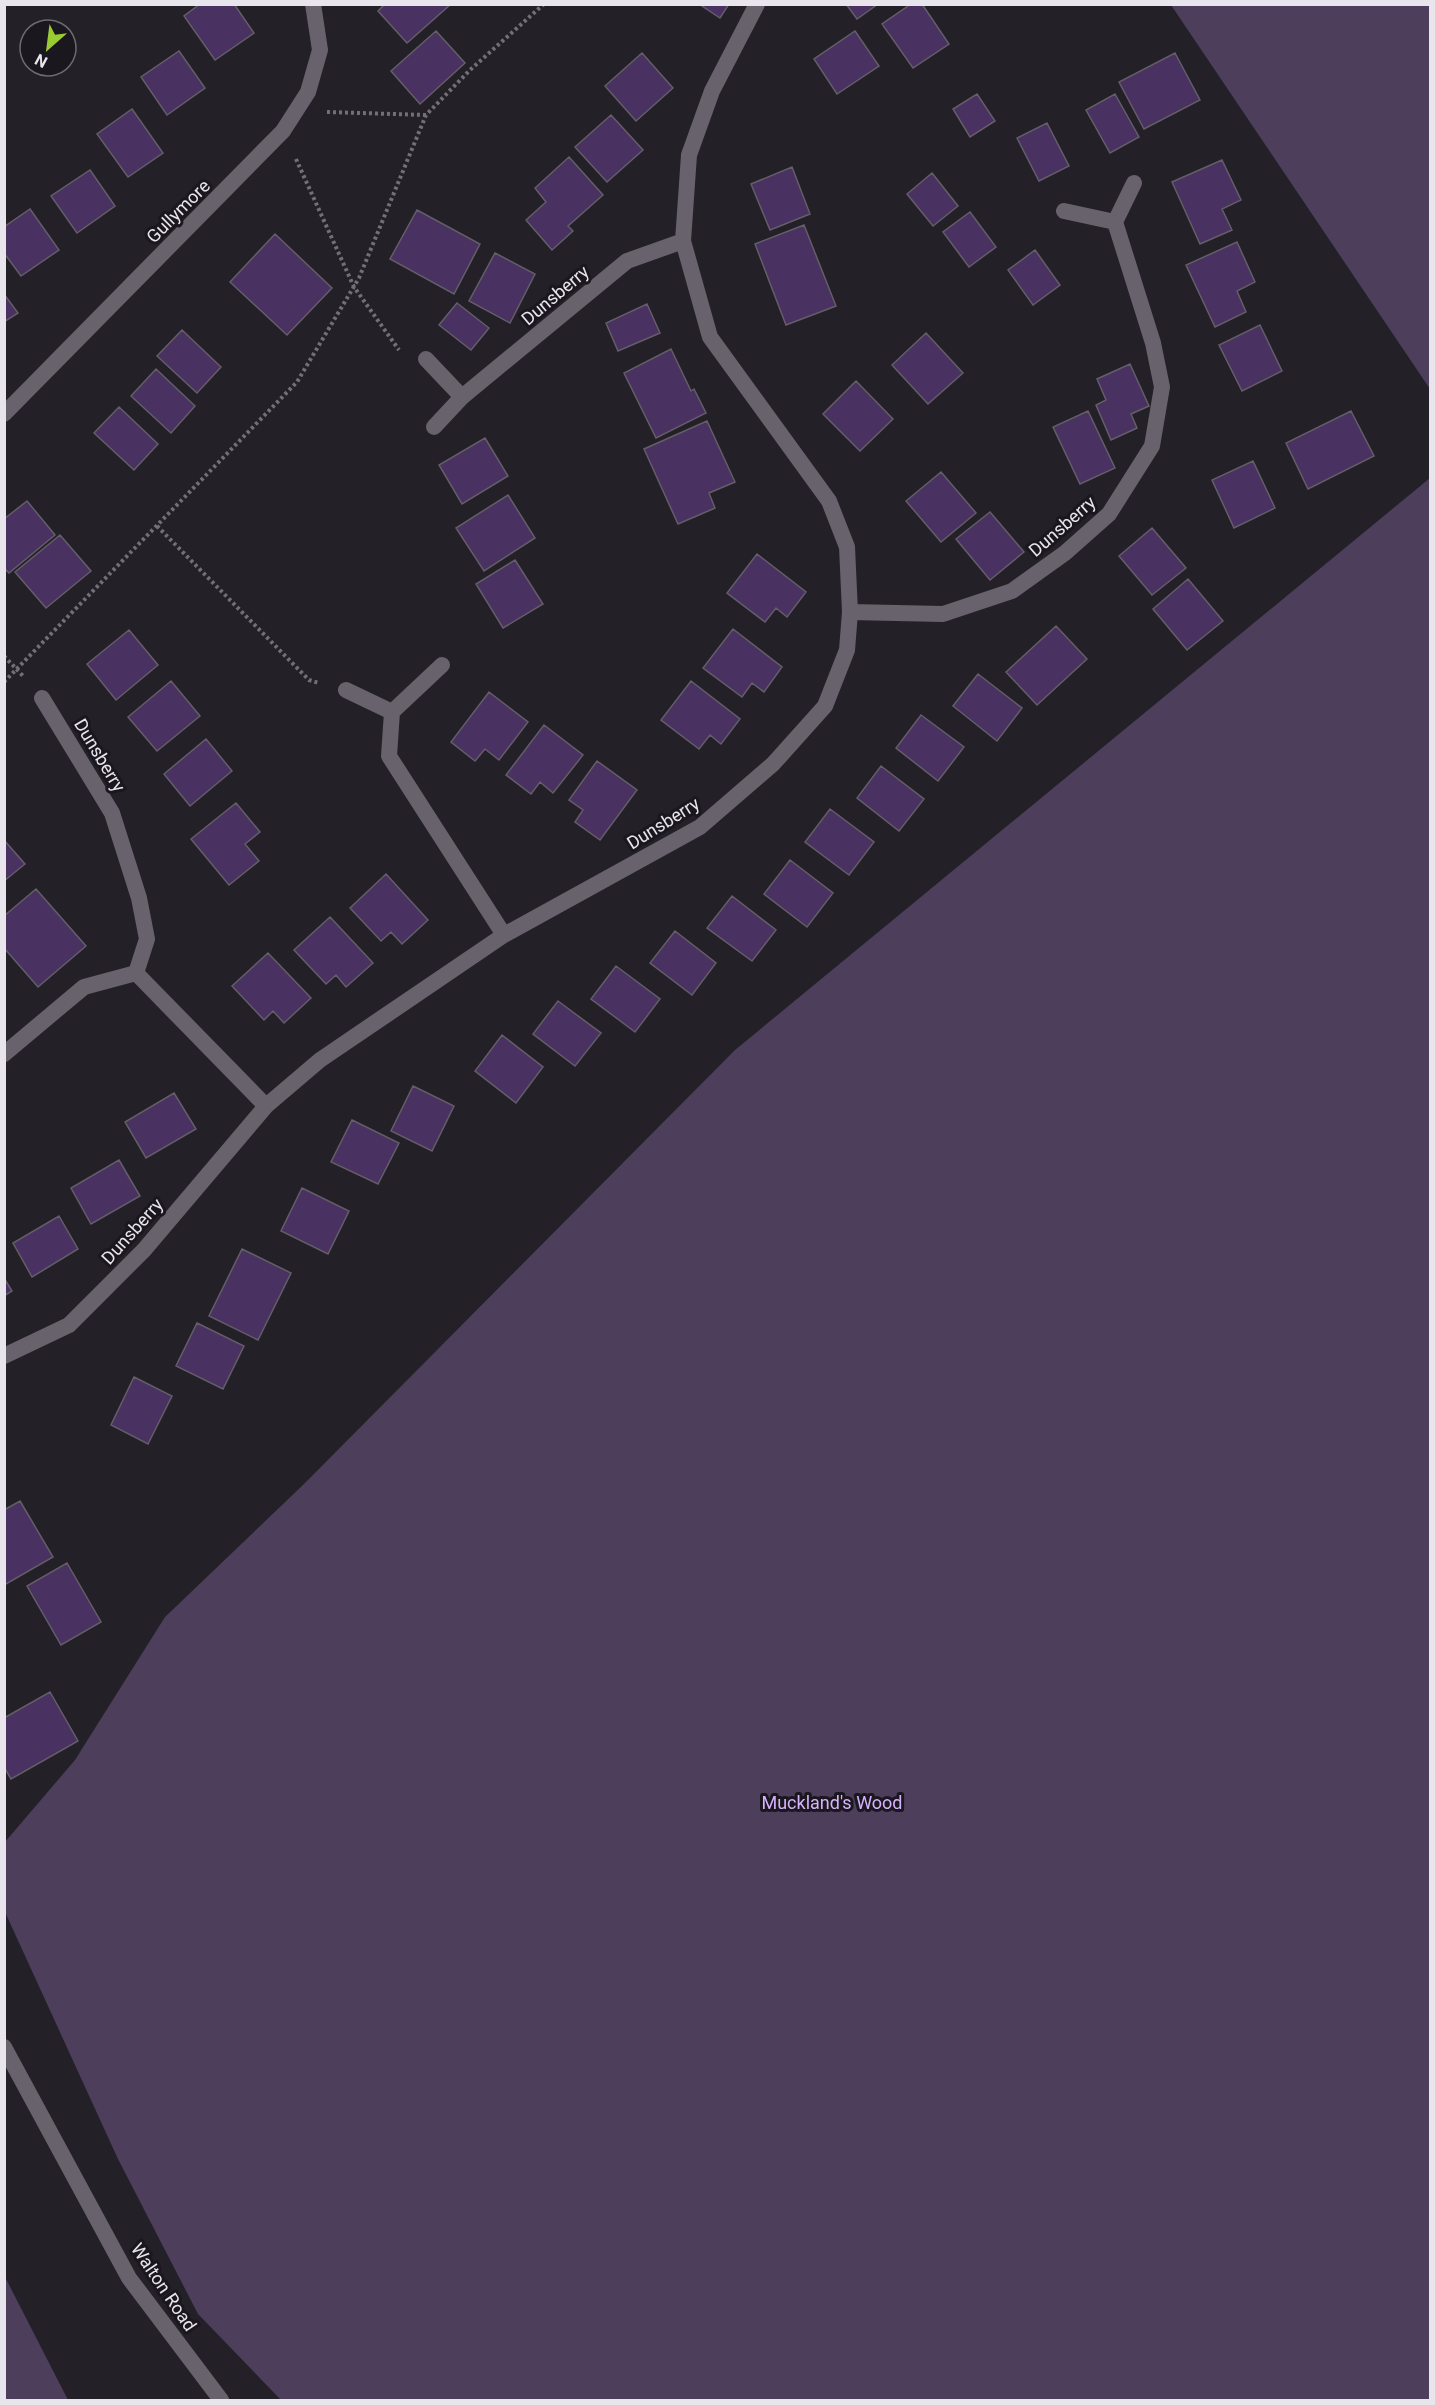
<svg xmlns="http://www.w3.org/2000/svg" width="1435" height="2405" viewBox="0 0 1435 2405" font-family="Roboto,sans-serif">
	<rect width="100%" height="100%" fill="#242028"/>
	<path fill="#4d3f5c" d="M1171,5H1430V389Z
		M1430,478V2400H281L198,2314L118,2159L5,1912V1842L75,1760L165,1617L304,1484L735,1050Z
		M4,2277H5L68,2400H5Z"/>
	<path fill="#493161" stroke="#635e68" stroke-width="1.5" d="M200,4H234L254,33L215,60L184,16Z
		M385,4H451L407,43L378,11Z
		M699,4H729L720,18Z
		M846,4H878L857,19Z
		M911,4H922L949,44L913,68L882,24Z
		M436,31L465,63L420,104L391,71Z
		M855,31L879,66L837,94L814,59Z
		M179,51L205,88L167,115L141,77Z
		M642,53L673,88L636,121L605,86Z
		M1175,53L1200,100L1144,129L1119,82Z
		M977,94L995,121L970,137L953,109Z
		M1115,94L1139,137L1110,153L1086,110Z
		M132,109L163,153L128,177L97,134Z
		M611,115L643,150L607,182L575,147Z
		M1047,123L1069,166L1039,181L1017,138Z
		M569,157L603,195L568,226L573,231L552,250L526,220L546,202L535,188Z
		M1222,160L1241,200L1222,209L1232,230L1200,244L1172,182Z
		M792,167L810,214L770,230L751,184Z
		M90,170L115,206L77,233L51,196Z
		M932,173L958,206L933,226L907,194Z
		M30,209L59,250L21,276L4,253V227Z
		M417,210L480,244L454,294L390,259Z
		M970,212L996,247L969,267L943,232Z
		M804,225L836,306L786,325L755,244Z
		M275,234L332,288L287,335L230,282Z
		M1237,242L1255,282L1237,291L1246,312L1215,327L1186,265Z
		M1035,250L1060,285L1033,305L1008,270Z
		M495,253L535,274L510,323L469,301Z
		M4,294L18,313L4,322Z
		M457,303L489,328L471,350L439,325Z
		M647,304L660,333L618,351L606,323Z
		M1260,325L1282,371L1242,391L1219,345Z
		M182,330L221,367L197,393L157,356Z
		M926,333L963,373L928,404L892,365Z
		M671,349L691,391L694,389L706,413L656,438L624,373Z
		M1130,364L1149,406L1131,414L1137,428L1111,440L1096,405L1106,400L1097,379Z
		M156,369L195,406L171,433L131,396Z
		M856,381L893,419L860,451L823,414Z
		M119,407L158,444L134,470L94,433Z
		M1088,411L1115,468L1080,484L1053,427Z
		M1351,411L1374,456L1308,489L1286,443Z
		M707,421L735,482L709,493L715,508L678,524L644,449Z
		M485,438L508,476L462,504L439,465Z
		M1253,461L1275,508L1234,528L1212,480Z
		M941,472L976,513L941,542L906,501Z
		M508,495L535,538L484,571L456,528Z
		M27,501L55,535L9,573L4,568V519Z
		M990,512L1024,552L990,580L956,539Z
		M1152,528L1186,568L1152,595L1119,556Z
		M60,535L91,571L46,608L15,572Z
		M757,554L806,592L787,617L776,608L765,622L727,593Z
		M515,560L543,604L503,628L476,584Z
		M1188,579L1223,621L1187,650L1153,609Z
		M1056,626L1087,659L1037,705L1006,672Z
		M733,629L782,667L764,692L752,683L742,697L703,668Z
		M129,630L158,665L116,700L87,664Z
		M978,674L1022,708L997,741L953,706Z
		M171,681L200,716L157,751L128,717Z
		M691,681L740,719L721,744L710,735L699,749L661,720Z
		M489,692L528,722L499,760L485,749L475,761L451,742Z
		M921,715L964,747L938,781L896,748Z
		M544,725L583,755L553,793L540,782L531,794L506,775Z
		M206,739L232,771L190,806L164,774Z
		M597,761L637,790L600,840L575,822L583,810L569,800Z
		M881,766L924,799L899,831L857,798Z
		M236,803L260,832L245,844L259,861L229,885L191,839Z
		M830,809L874,842L849,875L805,842Z
		M4,840L25,864L4,881Z
		M790,860L833,893L807,927L764,894Z
		M386,874L428,920L402,944L391,932L381,941L350,908Z
		M36,889L86,946L38,987L4,948V916Z
		M732,896L776,930L752,961L707,928Z
		M330,917L373,963L346,987L336,975L326,984L294,950Z
		M675,931L716,963L692,995L650,963Z
		M268,953L311,998L284,1023L273,1011L264,1020L232,986Z
		M616,966L660,999L635,1032L591,999Z
		M558,1001L601,1033L575,1066L533,1034Z
		M502,1035L543,1067L516,1103L475,1071Z
		M413,1086L454,1106L432,1151L391,1131Z
		M174,1093L196,1129L146,1158L125,1122Z
		M352,1120L399,1143L378,1184L331,1162Z
		M119,1160L140,1196L91,1224L71,1188Z
		M302,1188L349,1211L328,1254L281,1231Z
		M59,1216L78,1249L32,1277L13,1243Z
		M242,1249L291,1273L258,1340L209,1316Z
		M4,1278L12,1291L4,1296Z
		M197,1323L244,1346L223,1389L176,1366Z
		M134,1377L172,1396L148,1444L111,1425Z
		M20,1501L53,1557L6,1584L4,1581V1510Z
		M67,1563L101,1622L61,1645L27,1586Z
		M50,1692L78,1741L11,1779L4,1767V1718Z"/>
	<g fill="none" stroke-linecap="round" stroke-linejoin="round">
		<path stroke="#726f76" stroke-width="4" stroke-dasharray="3 3" stroke-linecap="butt" d="M327,112L426,115
			M296,159L354,287L399,350
			M157,526L309,680L319,683
			M4,656L24,677
			M4,682L297,382L359,278L426,115L470,70L544,4"/>
		<path stroke="#67626c" stroke-width="16" d="M1064,211L1115,222L1134,183
			M426,359L462,397
			M4,414L283,131L308,92L320,50L313,4
			M434,427L462,397L627,261L683,241
			M850,612L943,614L1012,591L1065,553L1109,514L1152,446L1162,387L1153,343L1115,222
			M346,690L392,712L442,665
			M42,698L112,813L139,898L147,939L136,973L266,1106
			M392,712L389,756L504,935
			M4,1054L84,987L136,973
			M4,1356L69,1325L144,1250L266,1106L320,1060L504,935L700,827L773,764L825,706L847,650L850,612L847,547L829,501L710,337L683,241L689,155L712,91L757,4"/>
		<path stroke="#67626c" stroke-width="16" d="M4,2047L129,2278L221,2400"/>
	</g>
	<g text-anchor="middle" dominant-baseline="central" stroke-width="6" stroke-linejoin="round" paint-order="stroke">
		<g font-size="18" fill="#e8e6ec" stroke="#1b171f">
			<text transform="translate(178 211) rotate(-45)">Gullymore</text>
			<text transform="translate(555 295) rotate(-40)">Dunsberry</text>
			<text transform="translate(1062 526) rotate(-41)">Dunsberry</text>
			<text transform="translate(100 755) rotate(59)">Dunsberry</text>
			<text transform="translate(663 823) rotate(-32)">Dunsberry</text>
			<text transform="translate(132 1231) rotate(-48)">Dunsberry</text>
			<text transform="translate(164 2287) rotate(56)">Walton Road</text>
		</g>
		<g font-size="18" fill="#d6b1fe" stroke="#1b171f">
			<text x="832" y="1802">Muckland's Wood</text>
		</g>
	</g>
	<rect width="1435" height="2405" fill="none" stroke="#e8e6ec" stroke-width="12"/>
	<g transform="translate(48 48) rotate(208)"><circle r="28" fill="#1b171f" stroke="#6d6a71" stroke-width="1.5"/>
	<path d="M0-4.5L10 22L0 15L-10 22Z" fill="#9bcb32"/>
	<text y="-9" font-size="16" font-weight="bold" text-anchor="middle" fill="#e8e6ec">N</text>
	</g>
</svg>
